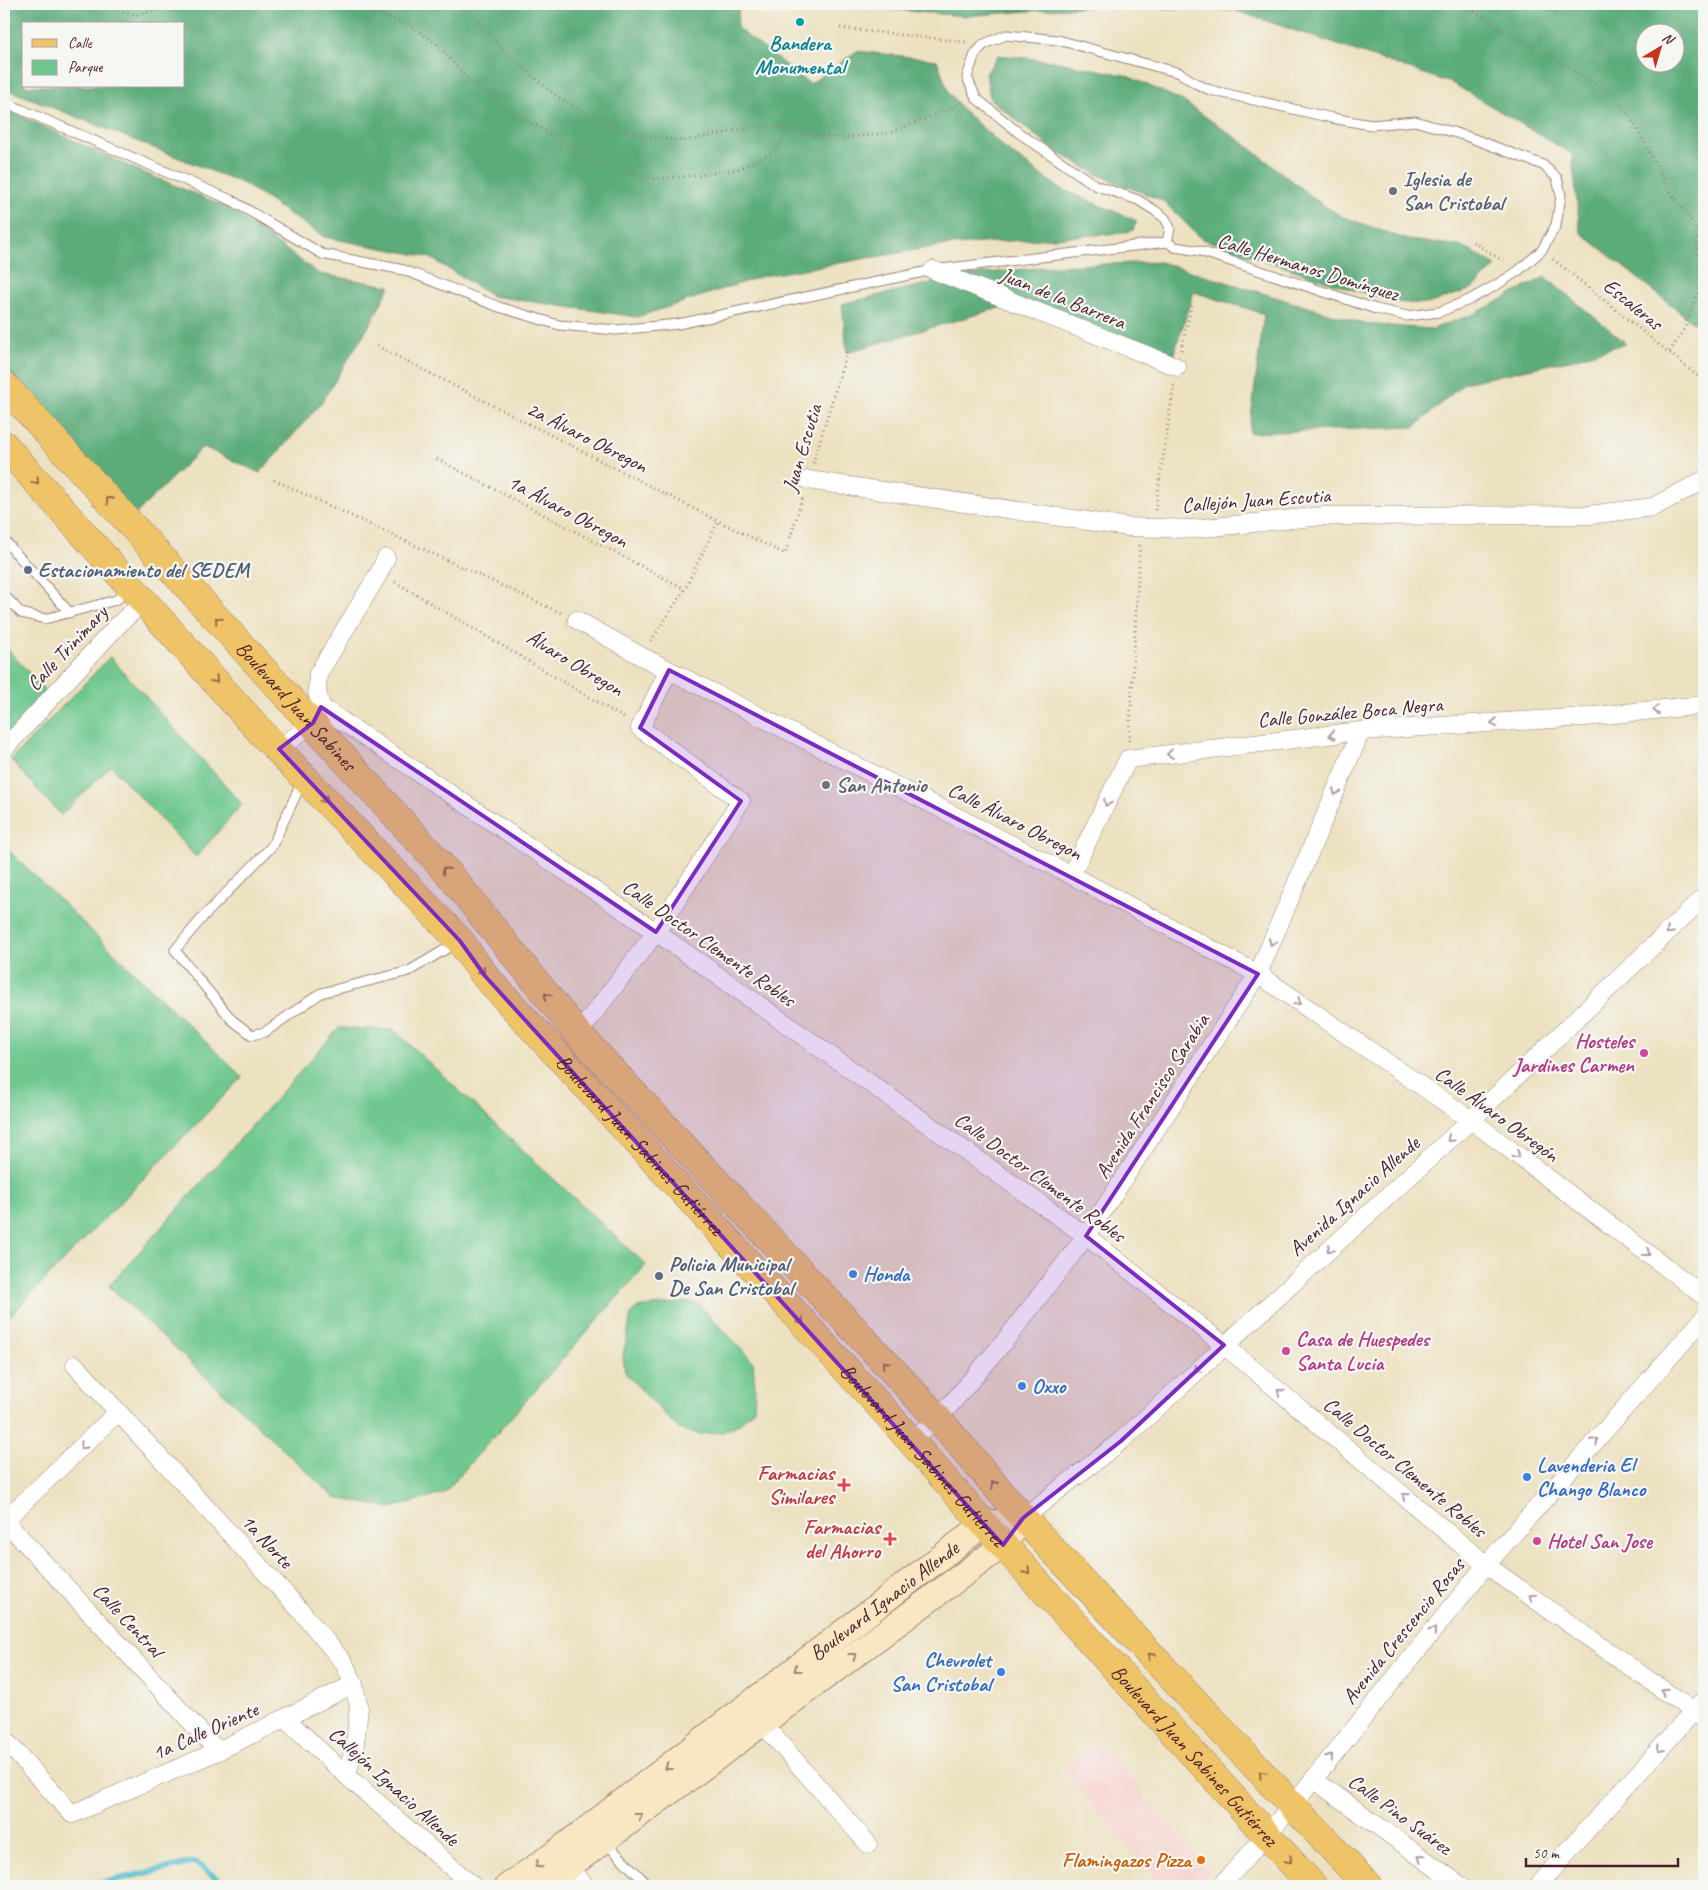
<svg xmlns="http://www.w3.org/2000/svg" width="1708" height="1890" viewBox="0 0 1708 1890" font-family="Caveat,sans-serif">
	<rect width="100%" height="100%" fill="#f6f6f2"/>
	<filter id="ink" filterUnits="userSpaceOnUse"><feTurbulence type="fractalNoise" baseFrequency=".02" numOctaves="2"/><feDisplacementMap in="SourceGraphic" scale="10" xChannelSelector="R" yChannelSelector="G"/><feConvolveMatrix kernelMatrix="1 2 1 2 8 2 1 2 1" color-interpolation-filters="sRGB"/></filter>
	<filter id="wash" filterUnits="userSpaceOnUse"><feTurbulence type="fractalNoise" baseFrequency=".0096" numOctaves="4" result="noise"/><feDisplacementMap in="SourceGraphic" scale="20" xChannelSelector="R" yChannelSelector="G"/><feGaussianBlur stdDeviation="1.12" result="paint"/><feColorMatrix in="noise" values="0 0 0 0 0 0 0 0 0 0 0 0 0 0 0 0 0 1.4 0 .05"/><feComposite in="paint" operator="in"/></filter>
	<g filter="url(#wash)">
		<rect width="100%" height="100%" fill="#ece1c0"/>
		<path fill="#f7d0cd" d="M1098,1741L1210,1871L1194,1886H1162L1062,1770Z"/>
		<path fill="#6fc88f" stroke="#5c745d" d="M4,645L49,695L4,744Z
			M110,657L242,804L196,857L111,766L61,815L11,760Z
			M4,846L242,1077L4,1322Z
			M339,1028L394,1030L646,1265L444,1493L391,1508L335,1498L109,1286Z
			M689,1302L700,1305L753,1362L755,1386L754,1409L739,1424L722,1432L700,1434L679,1429L625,1373L623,1356L631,1315L636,1308Z"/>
		<path fill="#5bac7a" stroke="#526652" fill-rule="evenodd" d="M4,4H739L737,28L810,84L857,51L937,60L949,93L964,111L1007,150L1059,188L1137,221L1133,230L1123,233L939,246L763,276L637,317L492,296L429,257L324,237L244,184L4,88ZM24,24H184V86H24Z
			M857,4H1704V331L1580,232L1572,154L1454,84L1234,10L1093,6L964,16L861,7ZM1646,32H1676V62H1646Z
			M998,55L1052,61L1125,75L1183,101L1246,145L1320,203L1343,217L1408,240L1462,246L1496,266L1472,289L1427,304L1392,302L1338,285L1202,239L1163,201L1096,174L1051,148L990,99L986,74Z
			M4,108L128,166L229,208L319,274L390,286L372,321L321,403L260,473L203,447L127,523L4,383Z
			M1160,262L1364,324L1432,329L1474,314L1545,277L1626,343L1574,359L1464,383L1415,427L1249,433L1264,314L1194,292L1172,359L1023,301L847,352L842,304L959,276L1055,266Z"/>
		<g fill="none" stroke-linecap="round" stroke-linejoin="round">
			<path stroke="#53becf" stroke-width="6" d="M88,1886L195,1862L227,1886"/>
		</g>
	</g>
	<g filter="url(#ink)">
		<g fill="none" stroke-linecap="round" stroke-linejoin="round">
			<defs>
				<path id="lane" d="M1006,35L1058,40L1180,73L1195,83L1210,90L1332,118L1371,125L1415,121L1466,136L1543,165L1557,178L1561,196L1556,225L1542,250L1518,271L1498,284L1469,300L1439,312L1407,316L1376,309L1200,251L1175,247L1167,242L1170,228L1165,218L1154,210L1138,200L1095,185L1019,133L976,98L967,77L975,54L984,44Z
					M4,102L231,200L322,254L404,270L499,307L559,325L616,330L678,324L933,270L1167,242
					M4,540L70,613
					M4,595L21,613L45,619L116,600L130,589
					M302,782L272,846L203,917L175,950L232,1020L252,1035L265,1032L321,993L409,971L458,942
					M605,1842L649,1886"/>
				<path id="street" d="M933,270L1177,367
					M808,480L1128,527L1193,529L1323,516L1589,515L1653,507L1704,480
					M577,620L641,656L1071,875L1258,974L1471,1120L1704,1296
					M321,707L656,932L1086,1236L1224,1345L1486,1565L1704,1719
					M4,749L117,626L144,601
					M279,749L313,723L321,707L317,691L318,674L379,573L386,558
					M1071,875L1128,759L1361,731L1585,717L1704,705
					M578,1034L656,932L741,801L640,728L669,670
					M75,1365L300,1610L344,1663L354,1684L359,1708L355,1743L347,1776
					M910,1441L938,1419L1004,1342L1086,1236L1258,974L1361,731
					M1023,1518L1121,1441L1471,1120L1704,897
					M4,1520L218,1751
					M4,1521L118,1412
					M286,1719L347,1776L473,1886
					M762,1723L868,1844
					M4,1739L72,1814L218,1751L354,1684
					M1313,1779L1461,1886
					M570,1867L585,1886
					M1221,1886L1292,1806L1486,1565L1704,1318
					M1538,1886L1576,1842L1704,1700"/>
				<g id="secondary">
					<path id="s1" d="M508,1886L558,1851L984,1524L1023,1518"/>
					<path d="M543,1886L1003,1545L1014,1530"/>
				</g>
				<g id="primary">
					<path id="s2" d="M4,385L449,874L578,1034L938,1419L1023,1518L1117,1619L1368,1886"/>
					<path id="s3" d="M4,445L258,729L460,941L485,976L889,1416L984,1524L1313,1886"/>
				</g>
			</defs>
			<use href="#lane" stroke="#9b8076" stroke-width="11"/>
			<use href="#street" stroke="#9b8076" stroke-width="19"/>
			<use href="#secondary" stroke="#9b8076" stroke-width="27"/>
			<use href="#primary" stroke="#9b8076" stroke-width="29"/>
			<path stroke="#9b8076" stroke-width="3" stroke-dasharray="1 4" stroke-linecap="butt" d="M104,4L134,15L165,9L169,4
				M351,4L365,10L408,24L437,44L469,80L516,114L598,162L653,179L702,175L740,168L774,152L782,142L786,128
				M462,4L508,54L556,96L614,128L650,137L684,141L760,126L786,128L814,135L842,138L890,133L962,103
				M1461,4L1470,8L1501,29L1558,61L1610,92L1635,124L1667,187L1695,225L1701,284L1684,329L1669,353
				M840,28L966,42
				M1473,242L1505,262
				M1553,259L1704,381
				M377,346L718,521L785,554L803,497
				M1181,350L1192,303
				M437,459L685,589
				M813,463L847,352
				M274,480L561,613
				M1155,510L1174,385
				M395,582L624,718
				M651,641L685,589L718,521
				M1129,741L1140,545"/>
			<use href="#lane" stroke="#fff" stroke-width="9"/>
			<use href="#street" stroke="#fff" stroke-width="18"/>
			<use href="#secondary" stroke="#f9e7c3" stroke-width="25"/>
			<use href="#primary" stroke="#efc469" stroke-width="28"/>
		</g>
		<defs><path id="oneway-chevron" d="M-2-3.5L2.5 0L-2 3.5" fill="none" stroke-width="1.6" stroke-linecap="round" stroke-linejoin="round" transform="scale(1.25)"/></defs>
		<g stroke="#946947">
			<use href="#oneway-chevron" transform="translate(36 481) rotate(48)"/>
			<use href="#oneway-chevron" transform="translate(109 500) rotate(-133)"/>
			<use href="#oneway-chevron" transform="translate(218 620) rotate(-132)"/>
			<use href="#oneway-chevron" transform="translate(215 680) rotate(48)"/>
			<use href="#oneway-chevron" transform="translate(325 800) rotate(48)"/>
			<use href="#oneway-chevron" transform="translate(445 870) rotate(-131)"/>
			<use href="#oneway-chevron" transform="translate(482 971) rotate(53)"/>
			<use href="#oneway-chevron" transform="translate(547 996) rotate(-129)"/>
			<use href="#oneway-chevron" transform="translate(801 1321) rotate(47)"/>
			<use href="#oneway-chevron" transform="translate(885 1364) rotate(-133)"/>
			<use href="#oneway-chevron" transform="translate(994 1484) rotate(-131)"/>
			<use href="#oneway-chevron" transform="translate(1027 1571) rotate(47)"/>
			<use href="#oneway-chevron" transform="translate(1151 1656) rotate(-133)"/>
			<use href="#oneway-chevron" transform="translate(1262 1774) rotate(-133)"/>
			<use href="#oneway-chevron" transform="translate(1289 1860) rotate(47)"/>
		</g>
		<g stroke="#ae9aa0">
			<use href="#oneway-chevron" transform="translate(1656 710) rotate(175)"/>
			<use href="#oneway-chevron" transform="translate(1494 723) rotate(176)"/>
			<use href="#oneway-chevron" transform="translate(1332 735) rotate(173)"/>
			<use href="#oneway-chevron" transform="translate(1170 754) rotate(173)"/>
			<use href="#oneway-chevron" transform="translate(1336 792) rotate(113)"/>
			<use href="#oneway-chevron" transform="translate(1107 803) rotate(116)"/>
			<use href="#oneway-chevron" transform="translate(1669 931) rotate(136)"/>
			<use href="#oneway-chevron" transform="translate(1272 942) rotate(113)"/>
			<use href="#oneway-chevron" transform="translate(1298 1002) rotate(34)"/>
			<use href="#oneway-chevron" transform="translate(1450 1139) rotate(138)"/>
			<use href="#oneway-chevron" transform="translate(1517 1155) rotate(37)"/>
			<use href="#oneway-chevron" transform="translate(1330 1249) rotate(138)"/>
			<use href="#oneway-chevron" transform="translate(1647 1253) rotate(37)"/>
			<use href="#oneway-chevron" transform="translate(1197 1370) rotate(137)"/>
			<use href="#oneway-chevron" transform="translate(1280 1392) rotate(-140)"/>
			<use href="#oneway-chevron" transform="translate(1595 1441) rotate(-48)"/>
			<use href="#oneway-chevron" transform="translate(83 1446) rotate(136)"/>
			<use href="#oneway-chevron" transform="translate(1405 1496) rotate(-140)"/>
			<use href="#oneway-chevron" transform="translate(1532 1597) rotate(-145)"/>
			<use href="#oneway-chevron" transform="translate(1433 1631) rotate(-51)"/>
			<use href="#oneway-chevron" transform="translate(1664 1691) rotate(-145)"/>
			<use href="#oneway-chevron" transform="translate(1660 1749) rotate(132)"/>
			<use href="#oneway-chevron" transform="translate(1330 1757) rotate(-51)"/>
			<use href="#oneway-chevron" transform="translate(1421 1858) rotate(-144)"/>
		</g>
		<g stroke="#a28377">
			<use href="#oneway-chevron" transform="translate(853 1656) rotate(-37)"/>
			<use href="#oneway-chevron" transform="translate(797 1669) rotate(142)"/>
			<use href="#oneway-chevron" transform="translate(668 1767) rotate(143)"/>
			<use href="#oneway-chevron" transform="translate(639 1816) rotate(-37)"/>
			<use href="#oneway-chevron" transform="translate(538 1865) rotate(145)"/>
		</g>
	</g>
	<path fill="#7b2cbf" fill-opacity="0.2" stroke="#7b2cbf" stroke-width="4" stroke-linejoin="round" d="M669,670L1258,974L1086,1236L1224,1345L1121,1441L1023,1518L1003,1545L485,976L460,941L279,749L313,723L321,707L656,932L741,801L640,728Z"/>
	<circle fill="#0f9aa8" stroke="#f6f6f2" stroke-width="2" cx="800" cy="22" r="5"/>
	<g fill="#6b7280" stroke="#f6f6f2" stroke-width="2">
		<circle cx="1393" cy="191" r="5"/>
		<circle cx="826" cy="785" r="5"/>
	</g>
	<g fill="#5c6f8a" stroke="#f6f6f2" stroke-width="2">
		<circle cx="28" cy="570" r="5"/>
		<circle cx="659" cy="1276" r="5"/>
	</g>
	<g fill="#d1479c" stroke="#f6f6f2" stroke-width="2">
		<circle cx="1644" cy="1053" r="5"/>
		<circle cx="1286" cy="1351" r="5"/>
		<circle cx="1537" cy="1541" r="5"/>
	</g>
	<g fill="#3f7fe0" stroke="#f6f6f2" stroke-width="2">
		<circle cx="853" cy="1274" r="5"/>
		<circle cx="1022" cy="1386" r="5"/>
		<circle cx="1527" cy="1477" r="5"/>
		<circle cx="1001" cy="1672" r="5"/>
	</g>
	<g fill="#e0444e" stroke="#f6f6f2" stroke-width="2">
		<path d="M841.5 1477.5h5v5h5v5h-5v5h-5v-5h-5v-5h5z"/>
		<path d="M887.5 1531.5h5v5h5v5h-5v5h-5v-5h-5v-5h5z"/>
	</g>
	<circle fill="#e8710a" stroke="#f6f6f2" stroke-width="2" cx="1201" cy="1860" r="5"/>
	<g text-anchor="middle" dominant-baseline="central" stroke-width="4.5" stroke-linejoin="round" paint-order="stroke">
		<g font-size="21" font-weight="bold" fill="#0d838f" stroke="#f6f6f2">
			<text x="800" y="43">Bandera<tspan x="800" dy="24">Monumental</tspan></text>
		</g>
		<g font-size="21" font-weight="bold" fill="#5b616d" stroke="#f6f6f2" text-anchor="start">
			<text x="1403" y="179">Iglesia de<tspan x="1403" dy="24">San Cristobal</tspan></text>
			<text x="836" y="785">San Antonio</text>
		</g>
		<g font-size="21" fill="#4a1f2b" stroke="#f6f6f2">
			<text transform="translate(1308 267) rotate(17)">Calle Hermanos Domínguez</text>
			<text transform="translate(1063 298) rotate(22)">Juan de la Barrera</text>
			<text transform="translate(1633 304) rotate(39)">Escaleras</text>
			<text transform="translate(587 437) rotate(27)">2a Álvaro Obregon</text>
			<text transform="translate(802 448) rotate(-73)">Juan Escutia</text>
			<text transform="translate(1256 500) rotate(-4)">Callejón Juan Escutia</text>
			<text transform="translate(568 511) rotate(28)">1a Álvaro Obregon</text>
			<text transform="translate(67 648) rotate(-47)">Calle Trinimary</text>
			<text transform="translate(575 663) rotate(31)">Álvaro Obregon</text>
			<text stroke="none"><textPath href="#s2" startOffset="434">Boulevard Juan Sabines</textPath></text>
			<text transform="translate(1350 712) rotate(-5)">Calle González Boca Negra</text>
			<text transform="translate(1015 821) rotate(27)">Calle Álvaro Obregon</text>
			<text transform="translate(709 943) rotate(35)">Calle Doctor Clemente Robles</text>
			<text transform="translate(1152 1096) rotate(-57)">Avenida Francisco Sarabia</text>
			<text transform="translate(1497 1114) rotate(36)">Calle Álvaro Obregón</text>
			<text stroke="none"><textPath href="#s3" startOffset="946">Boulevard Juan Sabines Gutiérrez</textPath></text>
			<text transform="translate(1040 1177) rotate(36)">Calle Doctor Clemente Robles</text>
			<text transform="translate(1354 1196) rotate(-42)">Avenida Ignacio Allende</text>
			<text stroke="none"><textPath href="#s3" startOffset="1366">Boulevard Juan Sabines Gutiérrez</textPath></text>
			<text transform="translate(1405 1467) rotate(40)">Calle Doctor Clemente Robles</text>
			<text transform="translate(267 1541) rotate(47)">1a Norte</text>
			<text stroke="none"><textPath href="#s1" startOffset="472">Boulevard Ignacio Allende</textPath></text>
			<text transform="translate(128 1620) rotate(47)">Calle Central</text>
			<text transform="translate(1403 1631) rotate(-51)">Avenida Crescencio Rosas</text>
			<text transform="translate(205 1731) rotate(-24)">1a Calle Oriente</text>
			<text stroke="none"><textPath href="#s3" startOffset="1771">Boulevard Juan Sabines Gutiérrez</textPath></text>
			<text transform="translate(394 1786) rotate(42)">Callejón Ignacio Allende</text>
			<text transform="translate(1400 1814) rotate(36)">Calle Pino Suárez</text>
		</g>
		<g font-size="21" font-weight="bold" fill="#4e5e75" stroke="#f6f6f2" text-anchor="start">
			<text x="38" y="570">Estacionamiento del SEDEM</text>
			<text x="669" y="1264">Policia Municipal<tspan x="669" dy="24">De San Cristobal</tspan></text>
		</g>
		<g font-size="21" font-weight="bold" fill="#b23c85" stroke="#f6f6f2" text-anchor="start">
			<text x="1634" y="1041" text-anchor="end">Hosteles<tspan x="1634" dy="24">Jardines Carmen</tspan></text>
			<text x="1296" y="1339">Casa de Huespedes<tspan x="1296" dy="24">Santa Lucia</tspan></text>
			<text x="1547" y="1541">Hotel San Jose</text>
		</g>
		<g font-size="21" font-weight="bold" fill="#366cbe" stroke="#f6f6f2" text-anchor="start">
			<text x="863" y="1274">Honda</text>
			<text x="1032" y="1386">Oxxo</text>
			<text x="1537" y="1465">Lavenderia El<tspan x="1537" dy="24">Chango Blanco</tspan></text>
			<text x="991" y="1660" text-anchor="end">Chevrolet<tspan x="991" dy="24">San Cristobal</tspan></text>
		</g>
		<g font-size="21" font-weight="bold" fill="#be3a42" stroke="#f6f6f2" text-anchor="end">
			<text x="834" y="1473">Farmacias<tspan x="834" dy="24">Similares</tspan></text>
			<text x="880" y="1527">Farmacias<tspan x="880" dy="24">del Ahorro</tspan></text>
		</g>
		<g font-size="21" font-weight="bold" fill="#c56008" stroke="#f6f6f2" text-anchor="end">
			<text x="1191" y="1860">Flamingazos Pizza</text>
		</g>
	</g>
	<rect width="1708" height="1890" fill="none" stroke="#f6f6f2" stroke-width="20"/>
	<rect x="22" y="22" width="162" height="65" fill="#f6f6f2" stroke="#b1a0a2"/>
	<rect x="32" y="39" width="25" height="8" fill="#efc469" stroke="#b1a0a2"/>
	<text x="68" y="48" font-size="15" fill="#4a1f2b">Calle</text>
	<rect x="32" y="60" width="25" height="15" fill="#6fc88f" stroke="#b1a0a2"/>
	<text x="68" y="72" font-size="15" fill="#4a1f2b">Parque</text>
	<g transform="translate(1660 48) rotate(38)"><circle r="24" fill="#f6f6f2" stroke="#b1a0a2"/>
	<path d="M0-4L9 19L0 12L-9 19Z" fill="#c8321e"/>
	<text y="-8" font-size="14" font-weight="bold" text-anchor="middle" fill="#4a1f2b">N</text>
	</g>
	<path d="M1526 1858v8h152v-8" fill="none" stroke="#4a1f2b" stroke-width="2.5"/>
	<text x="1533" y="1858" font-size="15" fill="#4a1f2b" stroke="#f6f6f2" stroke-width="4" paint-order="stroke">50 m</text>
</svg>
